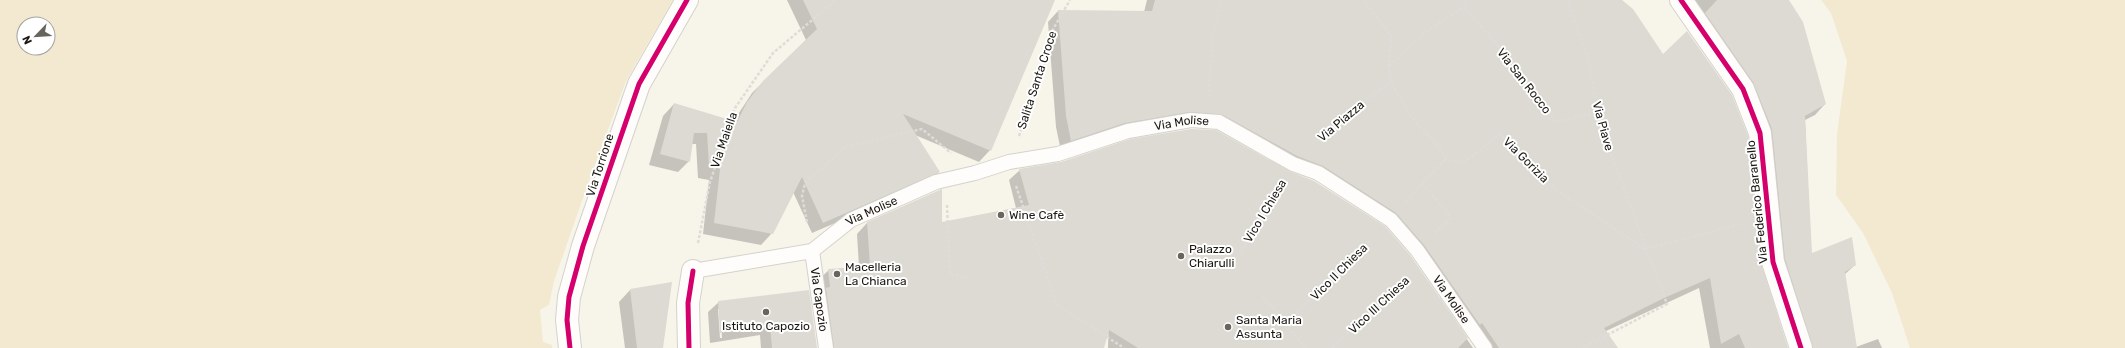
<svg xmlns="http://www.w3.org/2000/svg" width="2125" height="348" viewBox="0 0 2125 348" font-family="Rubik,sans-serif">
	<rect width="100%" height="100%" fill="#f7f4ea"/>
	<path fill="#f2e9d0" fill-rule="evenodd" d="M0,0H673L626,81L589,181L554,281L549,305L540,310L543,342L552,345V348H0ZM24,24H48V48H24Z
		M1821,0H2125V348H1910L1892,293L1863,233L1836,195L1837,134L1847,61L1831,13Z"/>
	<path fill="#0003" fill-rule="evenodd" d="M787,0H1054L990,150L979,162L915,135L939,172L928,183L812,233L793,192L772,233L761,245L703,234L709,180L698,178L696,144H692L689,161L678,172L649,165L663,116L674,104L733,122L752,93L806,40Z
		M1147,0H1620L1760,266L1787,348H1710L1699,288L1606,331L1617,348H1478L1414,256L1387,225L1312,176L1212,125L1178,122L1061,151L1056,127L1048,22L1058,11L1144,12Z
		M1681,0H1788L1825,104L1815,115L1805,120L1811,255L1855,265L1844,275L1856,347L1878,339L1882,348H1800L1775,270L1761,139Z
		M1020,170L1409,256L1473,348H1108L1109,307L1086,348H823L818,280L829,270L859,267L857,234L867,223H941L1016,208L1009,180Z
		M630,290L662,348H625L619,302Z
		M808,291L816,348H761L760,335L710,343L708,312L719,302ZM718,309H720L722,338H720Z"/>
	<path fill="#dddad3" d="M803,0H1055L991,151L903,114L940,172L823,223L802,177L773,234L714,223L720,169L709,166L707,133H694L690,162L660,154L674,103L737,122L747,102L763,81L817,29Z
		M1155,0H1622L1633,9L1663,54L1687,31L1732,95L1748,136L1761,263L1788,348H1745L1739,334L1721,344L1710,278L1664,298L1604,328L1618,348H1499L1482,323L1480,325L1424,245L1396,213L1323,166L1297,156L1223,115L1190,112L1125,123L1071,141L1066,116L1058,10L1152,11Z
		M1717,0H1789L1803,22L1826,104L1805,116L1812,253L1852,237L1856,265L1845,272L1857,348H1813L1785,259L1772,129L1753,82L1705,13Z
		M1191,129L1216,130L1289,171L1314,181L1385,226L1410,255L1468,338L1458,348H1138L1109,330L1104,348H834L826,288L830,287L828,269L870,266L867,222L942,189V222L1029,205L1019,169L1061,162L1130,139Z
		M672,282L663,348H637L630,289Z
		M809,290L817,348H772L770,325L720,333L718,301Z"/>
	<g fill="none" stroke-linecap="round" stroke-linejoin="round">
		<defs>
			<g id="service">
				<path id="s1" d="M812,251L826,348"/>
				<path id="s2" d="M693,271L812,251L851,220L936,182L975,173L1009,162L1058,154L1128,131L1191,120L1219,122L1293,164L1318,173L1391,220L1417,250L1485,348"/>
			</g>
			<path id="minor" d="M1681,0L1743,89L1760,133L1773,262L1801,348
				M570,348L567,320L569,297L583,246L639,84L687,0
				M689,348L688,303L693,271"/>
		</defs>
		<use href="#service" stroke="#d4d2ca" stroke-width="16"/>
		<use href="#minor" stroke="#d4d2ca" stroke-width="24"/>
		<path stroke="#dedcd9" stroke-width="2.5" stroke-dasharray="3 2" stroke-linecap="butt" d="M1363,0L1392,37L1388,67L1391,82L1411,117L1438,146L1447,159L1463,163L1500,134L1555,189L1645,249
			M1568,0L1571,13L1588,57L1601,127L1667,304L1582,348
			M1464,7L1523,75L1556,122L1598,112
			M1389,66L1425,32L1464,7L1465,0
			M1211,97L1209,88L1213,35L1221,0
			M1019,136L1042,72L1052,31L1070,0
			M1313,145L1342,118L1391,82
			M1422,183L1451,217L1435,233
			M1016,186L1057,305L1124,348
			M1406,202L1422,183L1446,159
			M947,205L950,274L967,278
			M807,222L802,196L805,183L845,147L922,129L951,153
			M698,243L710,182L735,108L773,53L836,0
			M1645,249L1741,224
			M1237,258L1280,185
			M1262,297L1286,323L1305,348
			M1286,323L1373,238
			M1332,348L1406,279"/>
		<use href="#service" stroke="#fefdfc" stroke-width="14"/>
		<use href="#minor" stroke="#fefdfc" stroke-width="22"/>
		<defs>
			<path id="cycleway" d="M1681,0L1743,89L1760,133L1773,262L1801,348
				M570,348L567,320L569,297L583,246L639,84L687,0
				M689,348L688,303L693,271"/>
		</defs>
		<use href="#cycleway" stroke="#fff" stroke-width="8"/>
		<use href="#cycleway" stroke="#d6006c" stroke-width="5"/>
	</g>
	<g fill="#68655e" stroke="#fff" stroke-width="1.5">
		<circle cx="1001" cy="215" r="4"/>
		<circle cx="1181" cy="256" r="4"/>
		<circle cx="837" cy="274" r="4"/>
		<circle cx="766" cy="312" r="4"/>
		<circle cx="1228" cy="327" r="4"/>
	</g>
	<g text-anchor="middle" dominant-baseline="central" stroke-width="4" stroke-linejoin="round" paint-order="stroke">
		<g font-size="12" fill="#1b1812" stroke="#fff">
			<text transform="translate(1037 80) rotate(-72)">Salita Santa Croce</text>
			<text transform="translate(1524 81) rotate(52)">Via San Rocco</text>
			<text transform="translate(1341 121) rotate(-40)">Via Piazza</text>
			<text stroke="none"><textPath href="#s2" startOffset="517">Via Molise</textPath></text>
			<text transform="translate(1603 126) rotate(75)">Via Piave</text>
			<text transform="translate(724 140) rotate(-71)">Via Maiella</text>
			<text transform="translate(1526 160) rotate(45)">Via Gorizia</text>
			<text transform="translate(600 165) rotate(-72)">Via Torrione</text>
			<text transform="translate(1757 202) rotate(-96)">Via Federico Baranello</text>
			<text transform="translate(1265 211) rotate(-59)">Vico I Chiesa</text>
			<text stroke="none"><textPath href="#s2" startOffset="193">Via Molise</textPath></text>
			<text transform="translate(1339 272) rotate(-45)">Vico II Chiesa</text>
			<text stroke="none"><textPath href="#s1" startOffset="49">Via Capozio</textPath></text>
			<text stroke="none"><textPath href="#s2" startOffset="853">Via Molise</textPath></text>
			<text transform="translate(1379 305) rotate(-43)">Vico III Chiesa</text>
		</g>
		<g font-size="12" fill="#1b1812" stroke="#fff" text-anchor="start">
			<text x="1009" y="215">Wine Cafè</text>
			<text x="1189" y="249">Palazzo<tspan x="1189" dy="14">Chiarulli</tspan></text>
			<text x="845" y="267">Macelleria<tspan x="845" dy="14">La Chianca</tspan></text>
			<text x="1236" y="320">Santa Maria<tspan x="1236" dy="14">Assunta</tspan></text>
			<text x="766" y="326" text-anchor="middle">Istituto Capozio</text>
		</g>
	</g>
	<g transform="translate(36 36) rotate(245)"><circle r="19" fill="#ffffff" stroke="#a4a3a0"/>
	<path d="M0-3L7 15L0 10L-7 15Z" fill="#68655e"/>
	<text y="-6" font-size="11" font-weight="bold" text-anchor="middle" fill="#1b1812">N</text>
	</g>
</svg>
